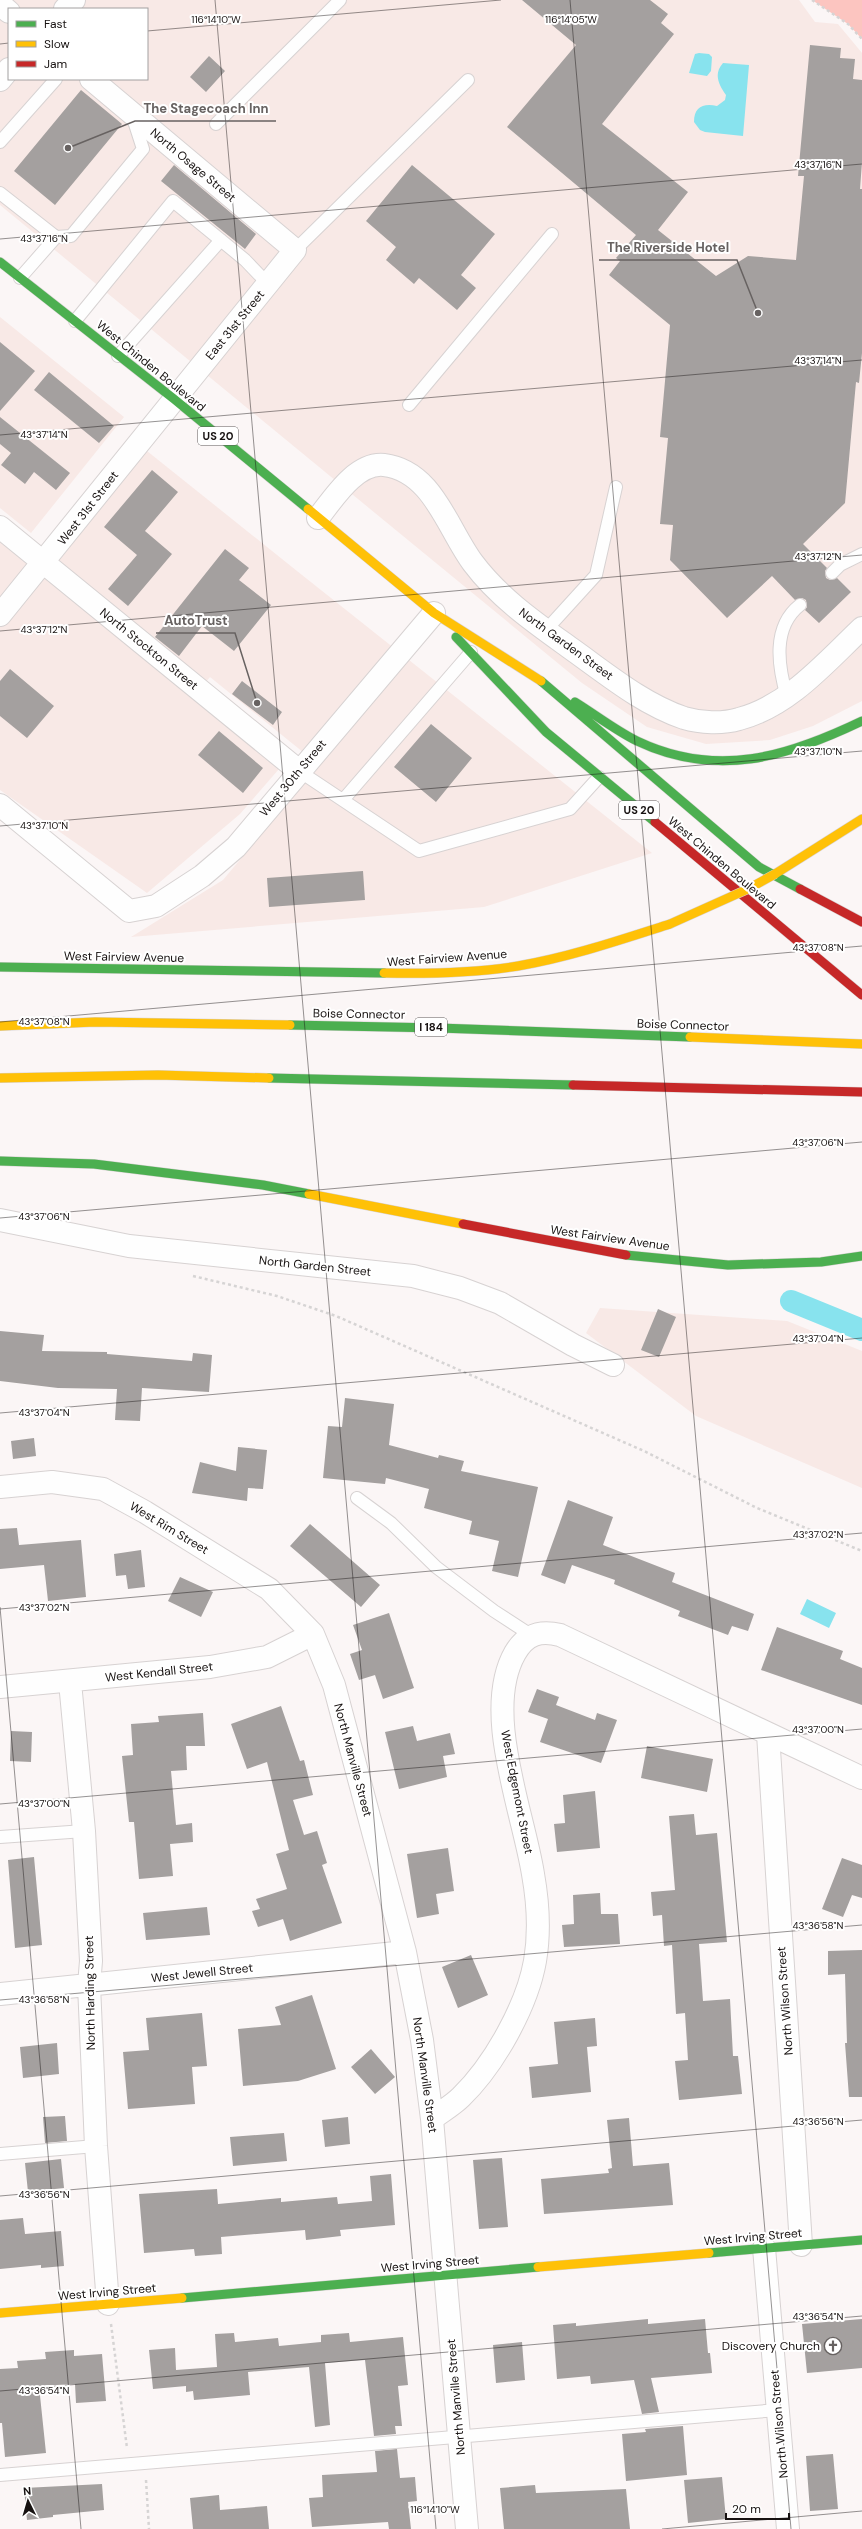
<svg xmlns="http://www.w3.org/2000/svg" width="862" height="2529" viewBox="0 0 862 2529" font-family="'DM Sans',sans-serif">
	<rect width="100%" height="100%" fill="#fbf6f6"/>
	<path fill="#f8e9e6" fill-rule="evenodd" d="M0,0H799L815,22L838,24L862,53V701L813,726L770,740L706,744L647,727L582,683L0,205ZM9,9H147V79H9Z
		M0,317L124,417L31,533L0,508Z
		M147,451L297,571L652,853L484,907L131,937L223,880L319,765L210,677L194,696L279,769L240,814L147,893L0,790V537L48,574Z
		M600,1308L787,1321L862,1351V1488L696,1416L586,1333Z"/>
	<path fill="#fcc5c0" d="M812,0H862V39L848,24Z"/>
	<path fill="#88e3ee" d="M699,53L709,54L712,57L711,71L707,76L689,73L695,54Z
		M723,63L749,65L743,136L705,132L700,130L694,122C694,107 703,103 717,106L725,100L726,95C719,85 713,74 723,63Z
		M807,1599L836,1613L829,1628L800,1614Z"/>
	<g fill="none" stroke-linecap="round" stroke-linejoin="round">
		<path stroke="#88e3ee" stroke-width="22" d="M791,1301L862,1330"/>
	</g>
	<path fill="#a4a09f" d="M522,0H650L668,14L661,23L674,34L602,124L688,192L658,230L716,276L748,256L796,260L804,176H798L810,45L841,48L840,58L855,59L853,79L862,80V162L860,189H862V353L859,383L856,382L845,503L803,544L827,568L825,571L826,578L830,580L837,578L851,592L819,623L805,610L807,607L806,600L802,598L795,600L772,576L727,618L670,560L673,525L660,524L668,438L660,437L670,325L609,275L620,261L616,258L636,235L507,127L576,45Z
		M209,56L225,71L206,92L190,77Z
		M81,90L122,124L55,205L14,171Z
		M174,165L256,234L245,249L161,181Z
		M412,165L495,234L461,275L476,288L457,310L419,278L414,284L386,260L396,247L366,221Z
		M0,342L35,371L0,411Z
		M49,372L114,426L99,443L34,390Z
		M0,417L70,473L56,490L34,472L25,484L1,465L11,453L0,444Z
		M152,470L178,492L145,531L172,554L128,606L108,589L137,555L104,527Z
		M225,549L249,568L239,580L271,605L234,651L202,626L179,656L155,637Z
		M10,669L54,706L27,738L0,716V681Z
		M242,681L282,712L273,725L232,694Z
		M431,724L472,758L436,802L394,767Z
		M219,731L263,768L243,793L198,755Z
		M363,871L365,900L269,907L267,878Z
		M658,1309L676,1317L659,1357L641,1350Z
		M0,1331L44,1335L42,1351L107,1352V1354L192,1361L193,1353L212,1355L209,1392L142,1388L140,1421L115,1420L117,1389L58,1388L0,1381Z
		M345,1398L394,1404L389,1445L438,1458L439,1455L464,1461L461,1471L538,1487L518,1577L492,1571L499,1541L469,1534L472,1521L424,1508L429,1489L386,1478L385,1484L323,1478L328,1426L342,1427Z
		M34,1438L36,1456L13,1459L11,1441Z
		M238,1447L267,1450L263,1489L248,1488L247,1501L192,1493L200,1462L236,1471Z
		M568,1500L613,1517L603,1545L675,1573L672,1582L754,1614L748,1631L732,1626L728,1635L678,1616L680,1611L614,1584L615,1580L572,1565L565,1584L541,1575Z
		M310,1524L380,1585L361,1607L290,1546Z
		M17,1528L19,1545L81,1540L86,1597L48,1601L44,1565L0,1569V1529Z
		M141,1550L145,1587L128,1589L126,1575L116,1576L114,1554Z
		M180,1577L213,1592L201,1617L168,1601Z
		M389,1613L414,1688L383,1699L375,1675L359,1680L350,1654L362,1650L353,1625Z
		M777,1627L843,1651L840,1659L862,1668V1705L761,1670Z
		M537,1689L559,1697L556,1705L595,1720L597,1713L617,1720L601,1763L540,1742L548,1719L528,1712Z
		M281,1706L300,1761L304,1760L313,1795L293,1800L304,1835L317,1831L327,1863L322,1865L342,1923L290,1941L283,1919L258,1927L252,1911L260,1909L256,1899L287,1889L276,1854L289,1850L267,1762L247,1769L231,1724Z
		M203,1713L205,1746H186L187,1770L171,1771L176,1825L192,1823L193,1842L170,1844L173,1876L139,1879L134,1822H129L122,1756L133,1755L131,1724L159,1722L158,1716Z
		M413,1726L417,1741L450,1733L455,1754L443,1756L447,1777L399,1789L385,1732Z
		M11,1731L32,1732L31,1762L10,1761Z
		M647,1746L713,1759L707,1792L641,1778Z
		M595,1791L600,1848L557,1852L554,1824L565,1823L563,1795Z
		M694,1814L696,1835L717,1833L727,1942L699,1944L703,2001L730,1999L733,2056H738L742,2094L679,2100L675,2061L688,2060L685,2013L676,2014L672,1945L664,1946L662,1915L653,1916L651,1892L675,1890L669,1816Z
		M448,1848L454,1891L436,1894L439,1914L417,1918L407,1854Z
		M34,1857L42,1945L15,1948L8,1860Z
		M842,1858L862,1865V1898L852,1895L843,1917L822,1909Z
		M600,1893L601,1914H618L620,1944L564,1947L562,1925L574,1924L573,1895Z
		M207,1907L210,1935L146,1940L143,1913Z
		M862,1950V2097H849L845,2043H847L845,1974L828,1975V1951Z
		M471,1955L488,1995L458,2008L442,1967Z
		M312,1995L336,2069L298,2081L243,2086L238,2029L281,2025L275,2007Z
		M202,2013L207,2066L192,2067L195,2104L128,2109L123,2052L149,2050L146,2018Z
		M595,2018L597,2046L587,2047L591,2092L532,2098L529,2067L558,2064L554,2022Z
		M57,2043L59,2074L23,2078L20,2047Z
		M371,2049L395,2077L375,2094L351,2067Z
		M65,2116L67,2141L45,2143L43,2117Z
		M348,2117L350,2144L325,2147L322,2120Z
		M629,2118L633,2166L669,2163L673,2205L544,2214L541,2179L609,2173L608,2169L612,2168L607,2120Z
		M284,2133L287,2161L233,2166L230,2137Z
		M502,2158L508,2227L479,2229L473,2160Z
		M61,2159L64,2188L28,2192L25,2163Z
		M391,2174L395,2225L340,2230L341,2236L306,2240L305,2230L221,2237L222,2254L195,2256L194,2249L144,2253L139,2194L217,2189L218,2204L281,2198V2202L337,2197L338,2204L372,2201L370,2176Z
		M23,2218L25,2234L61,2231L64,2266L41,2268V2265L0,2269V2220Z
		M648,2319V2324L705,2319L708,2353H710L712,2373L651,2378L659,2412L642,2414L634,2380L591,2384L590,2376L557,2379L553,2325L576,2323V2326Z
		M862,2319V2368L807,2373L802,2324Z
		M234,2333L235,2342L278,2338L279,2346L321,2342V2335L349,2333L350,2342L403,2337L408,2385L398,2386L402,2426H395L396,2434L374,2436L365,2360L325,2363L330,2425L315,2427L309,2367L248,2372L250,2395L194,2400L193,2391L186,2392V2386L153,2389L149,2350L175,2348L176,2370L217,2367L215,2334Z
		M522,2342L525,2380L496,2383L493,2345Z
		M74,2350V2356L102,2354L106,2401L76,2403L75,2384L39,2386L46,2453L5,2457L2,2423H0V2369L18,2368L17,2361L46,2359L45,2352Z
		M683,2426L687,2475L626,2481L622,2434L646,2432L645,2429Z
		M397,2449L400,2478L415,2477L417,2501L408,2502L411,2529H389L388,2522L312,2527L309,2498L323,2497L322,2475L377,2472L375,2451Z
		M833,2454L838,2509L810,2511L806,2456Z
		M722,2477L726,2519L688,2523L684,2480Z
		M102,2484L104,2510L53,2515V2517L27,2520L24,2488Z
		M535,2485L536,2493L626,2489L630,2529H504L500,2488Z
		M219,2495L220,2510L267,2506L269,2529H193L190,2498Z"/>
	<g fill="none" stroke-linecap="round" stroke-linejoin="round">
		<defs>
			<path id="lane" d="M216,124L340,0
				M0,142L56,79
				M0,193L56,237L20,278
				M56,237L71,236L143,149L133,118
				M295,250L468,80
				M75,321L173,201L245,260L268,284
				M118,356L221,240
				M409,405L552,234
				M832,573L840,565L862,554
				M546,630L596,575L616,487
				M787,697C778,666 772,627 800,605
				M299,771L419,851L570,809L599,777
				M343,800L471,652
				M357,1498L391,1523L436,1567L494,1611L531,1635
				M0,1837L84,1831
				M0,2154L96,2146
				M0,2475L778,2410"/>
			<path id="street" d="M0,4L9,12
				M65,9L74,0
				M0,80L9,69
				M318,518C333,499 356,462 384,465C433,471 447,528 473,563C500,599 537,624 573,650C608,675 643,704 684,718C701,723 722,724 739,719C789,706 826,662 862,628
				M0,527L299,771
				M0,615L295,250L91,79
				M0,805L129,911L156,906L202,876L236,847L434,613
				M0,1220L129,1246L413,1276L460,1288L500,1303L573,1345L613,1365
				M0,1487L52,1482L103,1489L145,1512L269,1589L313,1634L334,1685L405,1952L422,2040L432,2119L467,2529
				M70,1682L84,1831L91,1961L89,1985L96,2146L108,2304
				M0,1687L210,1667L267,1657L313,1634
				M768,1734L801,2245
				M0,1994L405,1952
				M432,2119C441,2112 453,2105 461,2097C494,2065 527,2006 535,1961C540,1932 538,1902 533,1874C523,1811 482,1711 515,1653C526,1634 540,1630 560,1635L862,1778
				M764,2248L788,2529"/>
			<path id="fast" d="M0,262L174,399L308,509
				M456,637L546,732L655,822
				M541,681L759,867L800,889
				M575,702C596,715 615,730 637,741C717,779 787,757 862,721
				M0,967L384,973
				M290,1025L439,1028L690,1037
				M269,1078L573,1085
				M0,1161L94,1164L263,1185L309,1194
				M626,1255L728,1265L821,1262L862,1256
				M709,2253L862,2240
				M182,2298L538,2267"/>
			<path id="slow" d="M308,509L434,613L541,681
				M775,874L862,819
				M384,973C428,974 474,973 518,966C570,957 620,940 670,924
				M0,1026L95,1022L290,1025
				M690,1037L862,1044
				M0,1078L158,1075L269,1078
				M309,1194L463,1224
				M538,2267L709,2253
				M0,2313L182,2298"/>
			<path id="jam" d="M655,822L862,995
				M800,889L862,922
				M573,1085L862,1092
				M463,1224L626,1255"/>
		</defs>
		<use href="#lane" stroke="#d7d2d2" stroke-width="14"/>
		<use href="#street" stroke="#d7d2d2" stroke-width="24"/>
		<use href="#fast" stroke="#d7d2d2" stroke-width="10"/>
		<use href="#slow" stroke="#d7d2d2" stroke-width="10"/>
		<use href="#jam" stroke="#d7d2d2" stroke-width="10"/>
		<path stroke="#d6d4d4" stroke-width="2.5" stroke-dasharray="3 3" stroke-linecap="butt" d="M812,0L848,24L862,39
			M193,1276L277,1296L336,1316L644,1451L757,1508L862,1551
			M111,2324L127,2448
			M146,2480L149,2529"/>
		<use href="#lane" stroke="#fefefe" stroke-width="12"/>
		<use href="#street" stroke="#fefefe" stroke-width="22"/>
		<use href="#fast" stroke="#4caf50" stroke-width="9"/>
		<use href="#slow" stroke="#ffc107" stroke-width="9"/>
		<use href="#jam" stroke="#c62828" stroke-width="9"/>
		<defs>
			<path id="slow-bridge" d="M670,924L748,889L775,874"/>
		</defs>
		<use href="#slow-bridge" stroke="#d7d2d2" stroke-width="10" stroke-linecap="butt"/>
		<use href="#slow-bridge" stroke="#ffc107" stroke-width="9"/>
	</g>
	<path fill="none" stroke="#171211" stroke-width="1" stroke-opacity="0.45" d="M215,0L436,2529M570,0L791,2529M147,31L501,0M0,44L9,43M0,239L862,164M0,435L862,360M0,631L862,555M0,826L862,751M0,1022L862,946M0,1218L862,1142M0,1413L862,1338M0,1607L81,2529M0,1609L862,1533M0,1804L862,1729M0,2000L862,1925M0,2196L862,2120M0,2391L862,2316M662,2529L862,2511"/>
	<defs>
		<symbol id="church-ring" viewBox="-11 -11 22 22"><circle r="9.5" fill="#fff" stroke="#676261" stroke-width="1.5"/><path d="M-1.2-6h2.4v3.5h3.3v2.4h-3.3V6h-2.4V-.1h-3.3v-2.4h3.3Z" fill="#676261"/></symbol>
	</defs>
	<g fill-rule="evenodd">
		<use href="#church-ring" x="823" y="2336" width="20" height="20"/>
	</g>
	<g text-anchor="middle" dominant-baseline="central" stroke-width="4" stroke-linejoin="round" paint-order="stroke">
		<g fill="#fff" stroke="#5d5958" stroke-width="1">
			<rect x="198" y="427" width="40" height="18" rx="3"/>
			<rect x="619" y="801" width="40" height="18" rx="3"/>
			<rect x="415" y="1018" width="32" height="18" rx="3"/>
		</g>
		<g font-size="11" font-weight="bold" fill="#171211">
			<text x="218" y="436">US 20</text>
			<text x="639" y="810">US 20</text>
			<text x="431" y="1027">I 184</text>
		</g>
		<g font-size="12" fill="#171211" stroke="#fff">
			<text transform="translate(193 165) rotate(40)">North Osage Street</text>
			<text transform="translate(235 325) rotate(-51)">East 31st Street</text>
			<text transform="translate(151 366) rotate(39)">West Chinden Boulevard</text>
			<text transform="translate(88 508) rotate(-52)">West 31st Street</text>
			<text transform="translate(566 644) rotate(36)">North Garden Street</text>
			<text transform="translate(149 649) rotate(39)">North Stockton Street</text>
			<text transform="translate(293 778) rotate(-50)">West 30th Street</text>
			<text transform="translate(722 863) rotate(40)">West Chinden Boulevard</text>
			<text transform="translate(124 957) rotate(1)">West Fairview Avenue</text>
			<text transform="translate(447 958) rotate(-4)">West Fairview Avenue</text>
			<text transform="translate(359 1014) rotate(1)">Boise Connector</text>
			<text transform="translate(683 1025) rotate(2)">Boise Connector</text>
			<text transform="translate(610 1238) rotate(8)">West Fairview Avenue</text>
			<text transform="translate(315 1266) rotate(6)">North Garden Street</text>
			<text transform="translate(169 1528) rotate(31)">West Rim Street</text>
			<text transform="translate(159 1672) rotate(-6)">West Kendall Street</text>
			<text transform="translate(353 1760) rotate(75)">North Manville Street</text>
			<text transform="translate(517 1792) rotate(79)">West Edgemont Street</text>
			<text transform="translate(202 1973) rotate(-6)">West Jewell Street</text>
			<text transform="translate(90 1993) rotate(-91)">North Harding Street</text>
			<text transform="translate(785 2001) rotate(-94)">North Wilson Street</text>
			<text transform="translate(425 2075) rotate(82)">North Manville Street</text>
			<text transform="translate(753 2237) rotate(-5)">West Irving Street</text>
			<text transform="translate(430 2264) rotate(-5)">West Irving Street</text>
			<text transform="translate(107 2292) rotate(-5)">West Irving Street</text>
			<text transform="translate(456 2397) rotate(-95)">North Manville Street</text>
			<text transform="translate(779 2424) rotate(-95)">North Wilson Street</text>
		</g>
		<g font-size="12" fill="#171211" stroke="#fff" text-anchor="end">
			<text x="820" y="2346">Discovery Church</text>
		</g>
	</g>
	<g font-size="10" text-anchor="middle" fill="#171211" stroke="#fff" stroke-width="4" stroke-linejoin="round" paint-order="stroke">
		<text x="216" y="23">116°14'10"W</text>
		<text x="571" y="23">116°14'05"W</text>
		<text x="818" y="168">43°37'16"N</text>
		<text x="44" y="242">43°37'16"N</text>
		<text x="818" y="364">43°37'14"N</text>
		<text x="44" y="438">43°37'14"N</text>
		<text x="818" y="560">43°37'12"N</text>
		<text x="44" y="633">43°37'12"N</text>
		<text x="818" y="755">43°37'10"N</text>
		<text x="44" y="829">43°37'10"N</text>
		<text x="818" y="951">43°37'08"N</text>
		<text x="44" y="1025">43°37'08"N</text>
		<text x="818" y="1146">43°37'06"N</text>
		<text x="44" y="1220">43°37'06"N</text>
		<text x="818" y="1342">43°37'04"N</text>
		<text x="44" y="1416">43°37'04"N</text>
		<text x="818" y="1538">43°37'02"N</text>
		<text x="44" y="1611">43°37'02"N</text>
		<text x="818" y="1733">43°37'00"N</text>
		<text x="44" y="1807">43°37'00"N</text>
		<text x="818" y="1929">43°36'58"N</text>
		<text x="44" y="2003">43°36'58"N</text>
		<text x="818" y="2125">43°36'56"N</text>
		<text x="44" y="2198">43°36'56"N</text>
		<text x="818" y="2320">43°36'54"N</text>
		<text x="44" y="2394">43°36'54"N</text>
		<text x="435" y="2513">116°14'10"W</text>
	</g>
	<path fill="none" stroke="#676261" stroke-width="1.5" d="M68 148L135 121H276M758 313L737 260H599M257 703L235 633H156"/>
	<g fill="#676261" stroke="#fff" stroke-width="1.5">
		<circle cx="68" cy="148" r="4"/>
		<circle cx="758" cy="313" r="4"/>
		<circle cx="257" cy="703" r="4"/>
	</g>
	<g font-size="13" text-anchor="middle" font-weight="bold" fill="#676261" stroke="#fff" stroke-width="4" stroke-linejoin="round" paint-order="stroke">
		<text x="206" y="113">The Stagecoach Inn</text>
		<text x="668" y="252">The Riverside Hotel</text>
		<text x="196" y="625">AutoTrust</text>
	</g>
	<rect x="8" y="8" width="140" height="72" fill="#ffffff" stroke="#a2a0a0"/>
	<rect x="16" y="21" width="20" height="6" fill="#4caf50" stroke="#a2a0a0"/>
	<text x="44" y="28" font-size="12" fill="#171211">Fast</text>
	<rect x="16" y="41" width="20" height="6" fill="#ffc107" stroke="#a2a0a0"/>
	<text x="44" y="48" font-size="12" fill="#171211">Slow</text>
	<rect x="16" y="61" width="20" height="6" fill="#c62828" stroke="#a2a0a0"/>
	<text x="44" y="68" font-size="12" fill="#171211">Jam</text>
	<g transform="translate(28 2501) rotate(355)" stroke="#ffffff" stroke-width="3" paint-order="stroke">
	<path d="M0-3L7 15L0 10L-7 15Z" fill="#171211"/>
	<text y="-6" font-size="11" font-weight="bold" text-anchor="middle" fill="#171211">N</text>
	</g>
	<path d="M726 2513v6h63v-6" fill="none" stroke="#171211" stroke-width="2"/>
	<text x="732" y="2513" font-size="12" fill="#171211" stroke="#ffffff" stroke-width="3" paint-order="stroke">20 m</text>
</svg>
